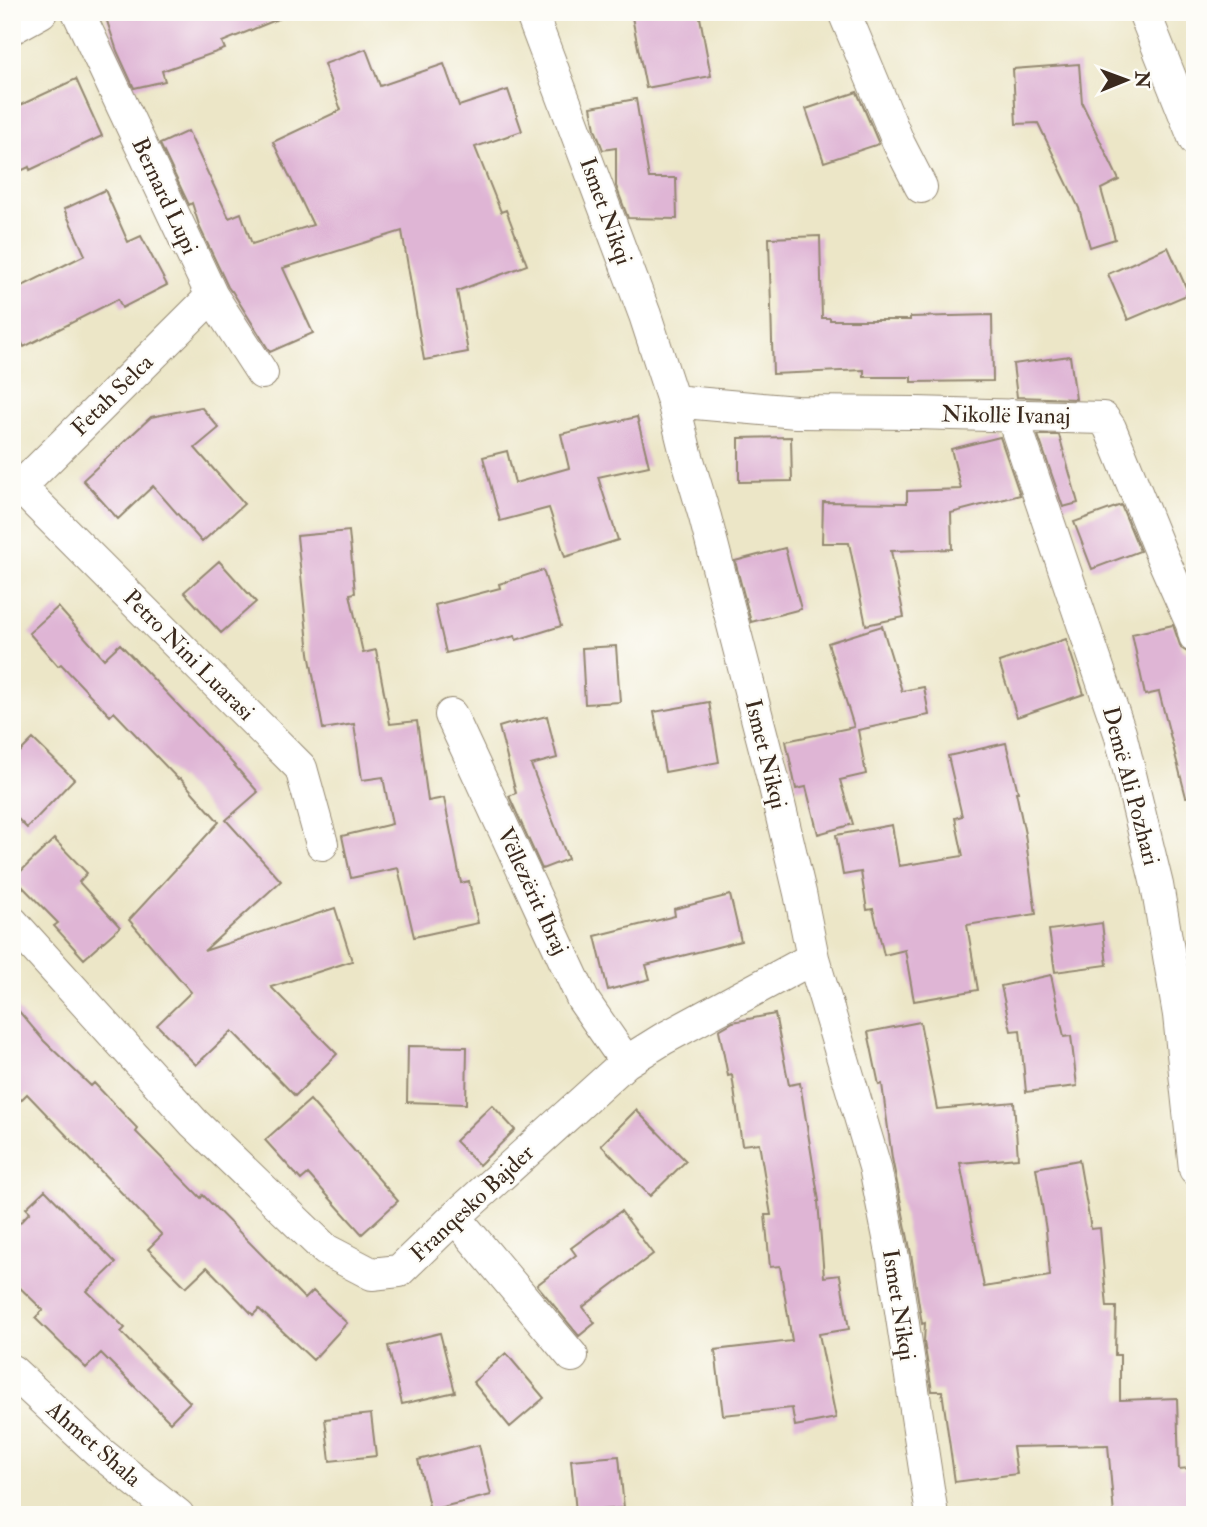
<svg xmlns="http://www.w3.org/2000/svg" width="1207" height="1527" viewBox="0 0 1207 1527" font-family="'IM FELL Double Pica',serif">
	<rect width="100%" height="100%" fill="#fdfcf7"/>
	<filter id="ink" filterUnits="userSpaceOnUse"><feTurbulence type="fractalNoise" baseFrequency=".0143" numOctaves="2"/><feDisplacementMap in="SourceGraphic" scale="14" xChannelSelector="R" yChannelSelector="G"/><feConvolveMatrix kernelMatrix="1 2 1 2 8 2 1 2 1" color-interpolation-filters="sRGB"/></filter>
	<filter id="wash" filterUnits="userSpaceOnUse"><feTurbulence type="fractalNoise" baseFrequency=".00686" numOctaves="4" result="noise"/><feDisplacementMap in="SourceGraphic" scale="28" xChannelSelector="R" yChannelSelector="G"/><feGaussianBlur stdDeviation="1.57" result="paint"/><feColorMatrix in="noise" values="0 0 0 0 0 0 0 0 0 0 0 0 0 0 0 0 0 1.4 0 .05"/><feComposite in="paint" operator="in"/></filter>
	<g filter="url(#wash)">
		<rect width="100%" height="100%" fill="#ece6c7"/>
		<g id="blocks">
			<path fill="#dfb5d5" d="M121,12H293V13L222,42L225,49L162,71L165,81L134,88L117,51L106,18Z
				M631,12H699L711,76L646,88Z
				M366,49L380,86L444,64L459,106L508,90L522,131L475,147L501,212L506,210L527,265L457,291L468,352L424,360L402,231L283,268L313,333L270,352L232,291H231L228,287L200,228L192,203L189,205L160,144L188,131L229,218L241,213L252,244L313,225L273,142L341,110L324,64Z
				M1079,64L1082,103L1119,180L1101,189L1115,239L1090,247L1079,208L1038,123L1016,124L1013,69Z
				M76,79L102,136L30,170L29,167L12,175V109Z
				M857,92L879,144L824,162L806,109Z
				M636,99L649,178H676L677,219L628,218L616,186V148L603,150L595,129L591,107Z
				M105,190L128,242L141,236L167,285L122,308L118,299L24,347L12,324V291L85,255L64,209Z
				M820,236L822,318H830V320H910V317L992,315L993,381L911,382V377H864V370L773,374L769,238Z
				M1168,247L1189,294L1128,320L1108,274Z
				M1070,356L1076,399L1017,397L1013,364Z
				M201,407L219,428L195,448L244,504L202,542L153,486L118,519L83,480L151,417Z
				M637,417L649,466L598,477L618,540L565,557L549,508L500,521L483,457L507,451L515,483L569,468L561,434Z
				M1038,435H1059L1078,503L1063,507Z
				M791,437L792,481L739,482V438Z
				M1000,437L1020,495L951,513L952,549L891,551L904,617L866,625L849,543H822L823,502L907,503V491L961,489L951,449Z
				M1121,505L1140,551L1092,569L1074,522Z
				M349,531L355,593L350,594L363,653L376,650L390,724L417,721L428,801L444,798L461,883L469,881L478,923L414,937L398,868L351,878L342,836L392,824L383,777L362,780L354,724L323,729L309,653L297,536Z
				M785,548L801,609L751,622L735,561Z
				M219,561L256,602L221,633L184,592Z
				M543,570L561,626L516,640L515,636L446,653L435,605L500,588L499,584Z
				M58,607L104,659L120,644L218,747L258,792L226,820L281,881L204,951L335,908L352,961L271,987L337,1054L295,1096L232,1031L196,1065L157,1025L191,992L129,920L219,822L180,778L178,779L114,712L110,716L61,664L58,666L29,633Z
				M1173,625L1181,648L1189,653L1195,654V796L1186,797L1159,692L1145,695L1132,634Z
				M882,626L902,691L924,687L929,715L858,730L866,774L840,780L853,824L818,834L806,787L796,789L786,741L854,727L828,643Z
				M1066,639L1084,694L1017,717L999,662Z
				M616,646L620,702L585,704L582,648Z
				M709,702L719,762L665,772L654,712Z
				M547,716L557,758L531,765L568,859L542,869L509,796L516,793L499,727L515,722V724Z
				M33,739L74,779L27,828L12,813V760Z
				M1006,743L1018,792H1016L1025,834L1036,914L967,925L978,990L914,1001L905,950L884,955L873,909L867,910L861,872L843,875L836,835L892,825L899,866L963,856L955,818L962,816L948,756Z
				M54,839L87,873L79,882L120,927L84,959L54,926L58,923L14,878Z
				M730,895L741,941L646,965L650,979L608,990L595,936L675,916L674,909Z
				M1102,923L1107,965L1055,972L1049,930Z
				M1051,975L1064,1037L1071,1036L1077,1086L1026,1092L1020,1030L1011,1031L1001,986Z
				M12,1003L44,1041L91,1086L94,1083L138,1129L136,1132L201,1198L203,1195L305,1299L313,1291L347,1323L313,1360L259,1309L253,1315L207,1267L186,1287L148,1249L162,1235L27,1094L12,1109Z
				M775,1014L789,1085L800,1083L819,1201H818L824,1277L840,1275L849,1329L819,1334L836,1418L795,1426L792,1408L723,1415L715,1350L792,1341L780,1266L770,1267L765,1215H771L759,1143L742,1145L732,1075L728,1076L719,1030L733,1022Z
				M920,1022L937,1109L1014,1102L1018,1158L960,1163L984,1287L1050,1276L1046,1230L1036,1168L1079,1160L1091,1229L1100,1228L1107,1307H1116L1115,1355H1120V1400L1177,1398L1179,1469L1189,1468L1194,1515H1114L1108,1445L1013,1447L1017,1474L955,1482L942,1391H932L924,1342L925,1323L922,1324L911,1254L892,1158L882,1084L879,1085L868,1032Z
				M408,1046L467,1047L466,1104L407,1102Z
				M310,1100L398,1201L362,1234L308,1174L301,1180L265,1140Z
				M492,1105L515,1130L479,1165L455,1141Z
				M636,1110L686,1161L650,1196L601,1145Z
				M45,1190L116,1263L87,1291L125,1328L121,1332L190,1402L170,1422L101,1353L86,1368L35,1318L43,1310L12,1280V1231L30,1212L26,1208Z
				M621,1211L653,1254L583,1307L595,1323L579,1336L537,1285L576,1255L571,1248Z
				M440,1333L455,1392L402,1404L388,1346Z
				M506,1353L544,1398L510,1427L473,1382Z
				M371,1414L376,1456L330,1461L325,1419Z
				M479,1445L491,1495L430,1510L418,1460Z
				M619,1456L624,1508L576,1512L571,1460Z"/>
		</g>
	</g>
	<g filter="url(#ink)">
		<use href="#blocks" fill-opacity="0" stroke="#948872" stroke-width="2"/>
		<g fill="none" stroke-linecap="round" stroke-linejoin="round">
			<defs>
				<path id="street" d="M78,12L212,296L262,373
					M531,12L645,315L673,401L685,450L705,517L774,783L800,893L813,958L875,1167L893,1258L932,1515
					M844,12L899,144L921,187
					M1144,12L1195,140
					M12,28L41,12
					M673,401L796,412L915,413L1103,418L1110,428L1161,554L1192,624L1195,636
					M1012,415L1120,733L1157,885L1179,1015L1195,1169
					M20,487L301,768L322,844
					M12,495L212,296
					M451,715L583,1000L626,1062
					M12,922L194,1123L326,1250L372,1274L399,1271L455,1217L626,1062L663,1039L813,958
					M455,1217L572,1356
					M12,1371L98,1451L178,1515"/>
			</defs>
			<use href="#street" stroke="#948872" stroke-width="34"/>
			<use href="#street" stroke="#fff" stroke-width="32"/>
		</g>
	</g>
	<g text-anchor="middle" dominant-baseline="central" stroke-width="5" stroke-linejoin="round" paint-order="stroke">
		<g font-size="23" fill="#3b2a1e" stroke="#fdfcf7">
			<text transform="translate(165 196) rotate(65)">Bernard Lupi</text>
			<text transform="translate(606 211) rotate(70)">Ismet Nikqi</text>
			<text transform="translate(112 395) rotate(-45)">Fetah Selca</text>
			<text transform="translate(1006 415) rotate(1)">Nikollë Ivanaj</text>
			<text transform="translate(189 655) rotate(45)">Petro Nini Luarasi</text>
			<text transform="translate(766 754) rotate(76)">Ismet Nikqi</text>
			<text transform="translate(1131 786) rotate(75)">Demë Ali Pozhari</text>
			<text transform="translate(533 891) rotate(65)">Vëllezërit Ibraj</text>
			<text transform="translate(472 1203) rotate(-43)">Franqesko Bajder</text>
			<text transform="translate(899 1305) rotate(81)">Ismet Nikqi</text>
			<text transform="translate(94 1444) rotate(41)">Ahmet Shala</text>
		</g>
	</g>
	<rect width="1207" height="1527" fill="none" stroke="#fdfcf7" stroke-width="42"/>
	<g transform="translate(1126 80) rotate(89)" stroke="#fdfcf7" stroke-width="5" paint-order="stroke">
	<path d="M0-5L12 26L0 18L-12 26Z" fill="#3b2a1e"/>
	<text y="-10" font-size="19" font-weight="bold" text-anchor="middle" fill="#3b2a1e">N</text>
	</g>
</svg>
